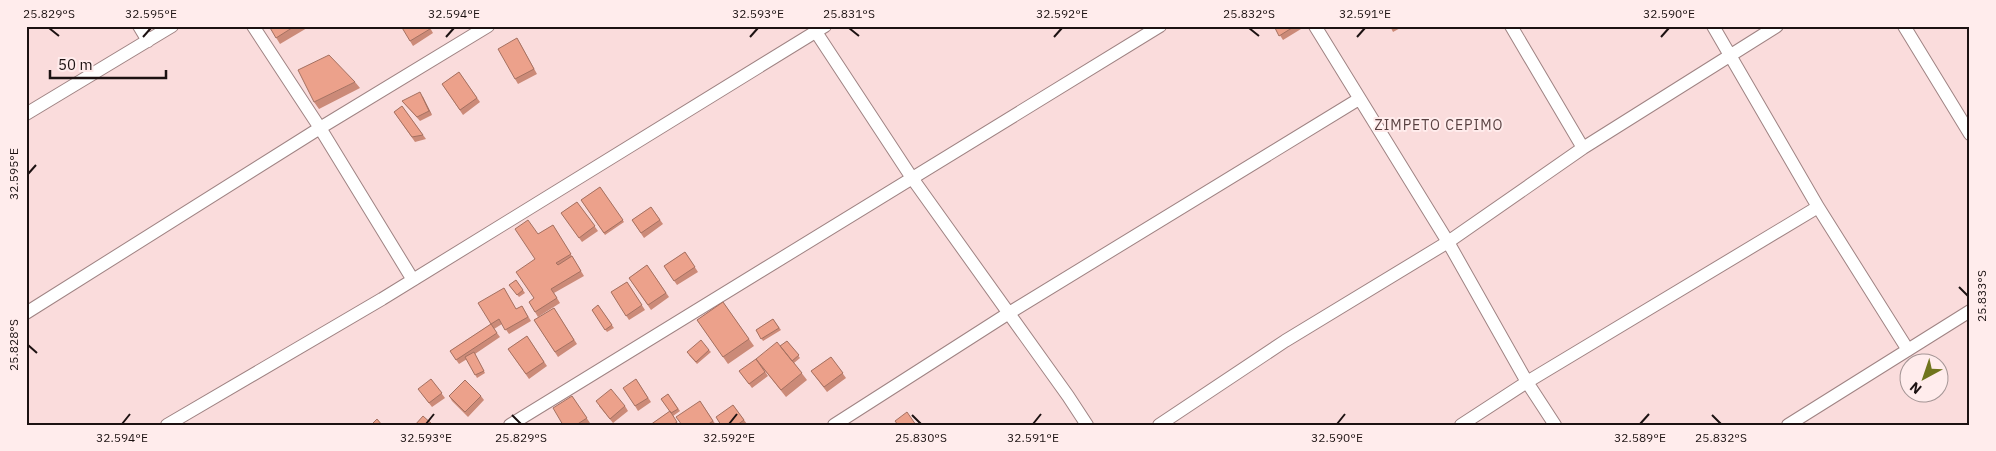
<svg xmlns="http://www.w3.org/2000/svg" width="1996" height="451" viewBox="0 0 1996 451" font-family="'IBM Plex Sans',sans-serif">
	<rect width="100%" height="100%" fill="#fadcdc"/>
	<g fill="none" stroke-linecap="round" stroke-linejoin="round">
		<defs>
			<path id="street" d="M139,26L148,41
				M253,26L320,128L413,280
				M1315,26L1448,242L1527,382L1555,425
				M1511,26L1583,148
				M1713,26L1818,207L1908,350
				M1904,26L1970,134
				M816,32L912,178L1068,396L1087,425
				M26,114L172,26
				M26,313L320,128L488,26
				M167,425L382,299L825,26
				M510,425L1160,26
				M834,425L1009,313L1359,99
				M1159,425L1285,341L1448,242L1583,148L1777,26
				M1461,425L1527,382L1818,207
				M1788,425L1970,311"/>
		</defs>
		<use href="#street" stroke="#9f8383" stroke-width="14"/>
		<use href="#street" stroke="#fff" stroke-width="12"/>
	</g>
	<path fill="#cb8a78" d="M269,26H306L307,28L280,44Z
		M429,26L433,33L413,46L410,41Z
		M1274,26H1300L1301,29L1283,40Z
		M1390,26H1404L1393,32Z
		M520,43L537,74L518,84L515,79Z
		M459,72L480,102L463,115L442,84Z
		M355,82L360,88L319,109L314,102Z
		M423,97L432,115L420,121L402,101Z
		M402,106L426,139L415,142L394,112Z
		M600,187L624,222L605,235L581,200Z
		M577,202L598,231L582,242L561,213Z
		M651,207L663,224L644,238L632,220Z
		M553,225L584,276L554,293L560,303L538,317L529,302L534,298L535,259L538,234Z
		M685,252L698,272L677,285L664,266Z
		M647,265L669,297L651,310L629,278Z
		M516,280L525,293L519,297L509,285Z
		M627,282L645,310L629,320L611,292Z
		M504,288L516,309L522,306L531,321L509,334L502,324L494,329L500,337L475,354L485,373L477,378L467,359L459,364L450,351L491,324Z
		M723,302L754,346L728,364L697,320Z
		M598,305L614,328L607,332L592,310Z
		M554,308L577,344L558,357L534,320Z
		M773,319L781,330L763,341L756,330Z
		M527,336L547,366L529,379L508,349Z
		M787,341L800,358L794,363L807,380L786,397L762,367L768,376L752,388L739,371L758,362Z
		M709,350L711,352L697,364L689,355Z
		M831,357L846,378L827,392L811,371Z
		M431,379L445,398L432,407L421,393Z
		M636,379L651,402L638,411L635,406Z
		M668,394L680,411L673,416L679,425H650L670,411L661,399Z
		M449,396H481L484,400L468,417L452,401Z
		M572,396L590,423L586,425H563Z
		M700,401L716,425H682Z
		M733,405L747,424L746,425H721Z
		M599,406H625L628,411L613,423Z"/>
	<path fill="#a57161" d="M420,92L423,97L432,115L429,111Z"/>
	<path fill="#eca18b" stroke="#a57161" d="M269,26H295L276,38Z
		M401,26H428L430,29L410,41Z
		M1274,26H1295L1279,36Z
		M517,38L534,69L515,79L498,49Z
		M329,55L355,82L314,102L298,70Z
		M459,72L477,98L460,110L442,84Z
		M420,92L429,111L417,117L402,101Z
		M402,106L423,135L412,137L394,112Z
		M600,187L623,220L604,233L581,200Z
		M577,202L595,226L579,238L561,213Z
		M651,207L660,220L641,233L632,220Z
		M528,220L538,234L553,225L571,254L556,263L558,265L572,256L581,271L551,289L557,298L535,312L529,302L534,298L516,272L535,259L515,229Z
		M685,252L695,267L674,281L664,266Z
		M647,265L666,293L648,305L629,278Z
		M516,280L523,290L517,295L509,285Z
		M627,282L642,305L626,316L611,292Z
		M504,288L516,309L522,306L528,317L505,330L499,319L491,324L497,333L456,360L450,351L491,324L478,303Z
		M723,302L749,339L723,357L697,320Z
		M598,305L612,325L605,330L592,310Z
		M554,308L574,340L555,352L534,320Z
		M773,319L779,328L761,339L756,330Z
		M527,336L544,362L526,374L508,349Z
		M701,340L709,350L696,362L687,352Z
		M787,341L799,355L792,361L780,346Z
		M777,342L802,373L781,390L756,359Z
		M474,352L484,371L475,375L465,357Z
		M831,357L843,373L824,387L811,371Z
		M756,359L765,372L749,384L739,371Z
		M431,379L442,393L429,403L418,389Z
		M636,379L648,398L635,406L623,388Z
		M465,380L481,396L465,412L449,396Z
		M611,389L625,406L610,419L596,401Z
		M668,394L678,409L671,413L661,399Z
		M572,396L587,418L576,425H563L553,408Z
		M700,401L713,421L707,425H682L676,417Z
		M733,405L744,420L737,425H721L716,417Z
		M670,411L677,422L673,425H650Z
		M907,412L916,425H898L895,421Z
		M423,416L433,425H415Z
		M377,419L382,425H371Z"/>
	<path fill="none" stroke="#1c1212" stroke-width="2" d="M49,28L59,36M849,28L859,36M1249,28L1259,36M143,37L151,28M446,37L454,28M750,37L758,28M1054,37L1062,28M1357,37L1365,28M1661,37L1669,28M28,174L36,165M1959,287L1968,296M28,345L37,353M512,415L521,424M912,415L921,424M1712,415L1721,424M122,424L130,414M426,424L434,414M729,424L737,414M1033,424L1041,414M1337,424L1345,414M1640,424L1649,414"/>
	<g text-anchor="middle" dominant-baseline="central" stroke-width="4" stroke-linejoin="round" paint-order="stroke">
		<g font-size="14" letter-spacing="1" fill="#594141" stroke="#ffecec">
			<text x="1439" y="125">ZIMPETO CEPIMO</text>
		</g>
	</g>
	<rect width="1996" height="451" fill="none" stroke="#ffecec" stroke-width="55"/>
	<g transform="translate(1924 378) rotate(220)"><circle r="24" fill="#ffecec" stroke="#a49595"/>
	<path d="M0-4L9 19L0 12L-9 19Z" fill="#70751d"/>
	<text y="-8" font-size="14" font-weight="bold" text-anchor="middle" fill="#1c1212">N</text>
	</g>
	<path d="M50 70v8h116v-8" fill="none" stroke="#1c1212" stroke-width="2.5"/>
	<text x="58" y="70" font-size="15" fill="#1c1212" stroke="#ffecec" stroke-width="4" paint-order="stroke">50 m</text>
	<rect x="28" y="28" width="1940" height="396" fill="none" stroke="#1c1212" stroke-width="2"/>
	<g font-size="12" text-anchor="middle" fill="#1c1212">
		<text x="49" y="18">25.829°S</text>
		<text x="151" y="18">32.595°E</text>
		<text x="454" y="18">32.594°E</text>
		<text x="758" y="18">32.593°E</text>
		<text x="849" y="18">25.831°S</text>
		<text x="1062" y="18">32.592°E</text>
		<text x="1249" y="18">25.832°S</text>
		<text x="1365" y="18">32.591°E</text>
		<text x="1669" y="18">32.590°E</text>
		<text transform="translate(14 174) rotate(-90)" y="4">32.595°E</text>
		<text transform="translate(1982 296) rotate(-90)" y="4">25.833°S</text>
		<text transform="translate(14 345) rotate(-90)" y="4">25.828°S</text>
		<text x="122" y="442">32.594°E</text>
		<text x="426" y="442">32.593°E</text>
		<text x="521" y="442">25.829°S</text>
		<text x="729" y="442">32.592°E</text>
		<text x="921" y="442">25.830°S</text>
		<text x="1033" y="442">32.591°E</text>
		<text x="1337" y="442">32.590°E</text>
		<text x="1640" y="442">32.589°E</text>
		<text x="1721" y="442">25.832°S</text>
	</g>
</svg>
